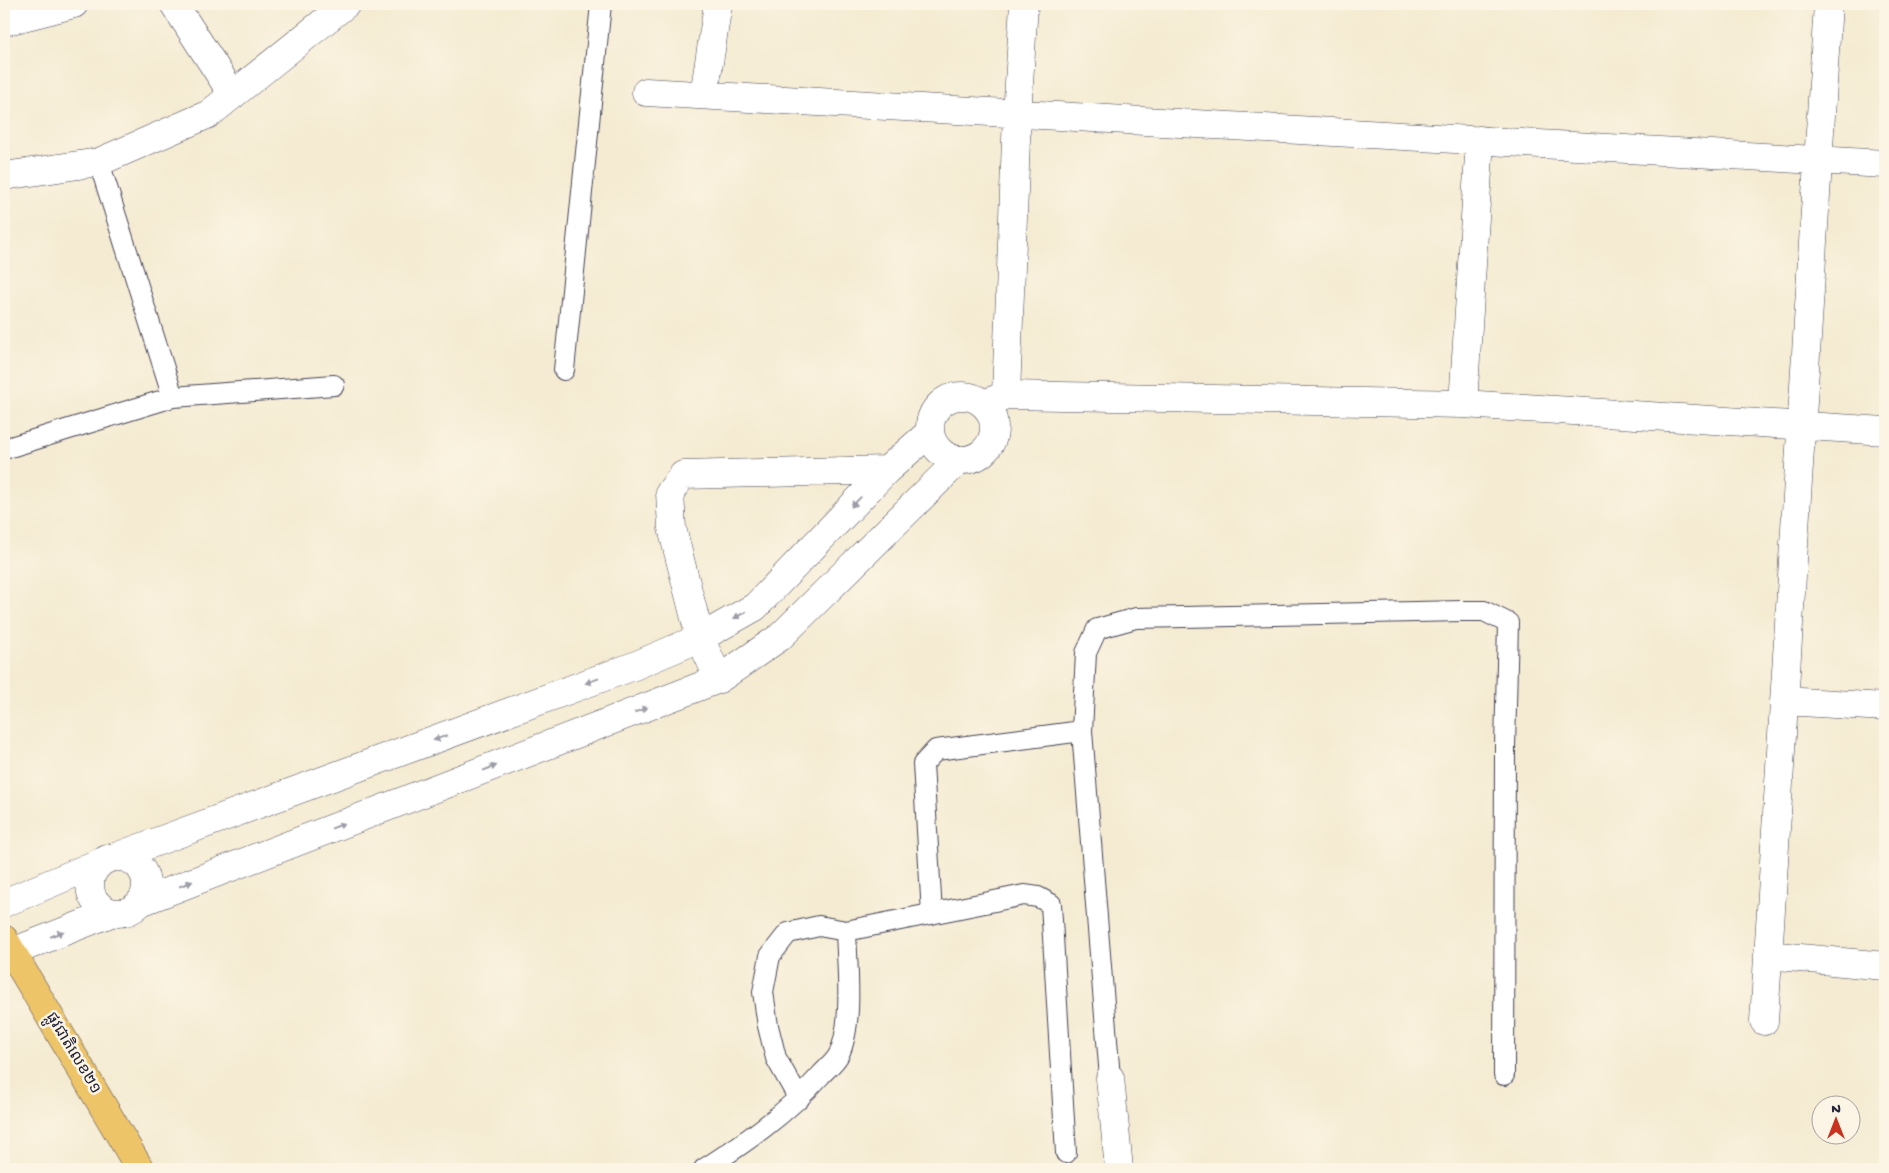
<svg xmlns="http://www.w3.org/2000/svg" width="1889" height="1173" viewBox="0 0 1889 1173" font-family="'Gochi Hand','Noto Sans Khmer',sans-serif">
	<rect width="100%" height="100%" fill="#fcf5e5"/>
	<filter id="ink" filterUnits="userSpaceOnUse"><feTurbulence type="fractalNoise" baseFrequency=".02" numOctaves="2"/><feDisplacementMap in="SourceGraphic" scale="10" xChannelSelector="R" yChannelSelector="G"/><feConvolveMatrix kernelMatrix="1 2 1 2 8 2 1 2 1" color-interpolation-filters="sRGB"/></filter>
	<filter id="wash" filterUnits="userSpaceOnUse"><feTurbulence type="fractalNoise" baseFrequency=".0096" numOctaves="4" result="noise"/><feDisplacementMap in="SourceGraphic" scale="20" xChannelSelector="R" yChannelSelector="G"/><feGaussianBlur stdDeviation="1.12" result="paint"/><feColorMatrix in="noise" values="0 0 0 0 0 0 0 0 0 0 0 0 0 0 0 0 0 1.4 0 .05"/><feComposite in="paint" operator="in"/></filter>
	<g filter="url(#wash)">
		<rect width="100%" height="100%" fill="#f4ebd2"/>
	</g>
	<g filter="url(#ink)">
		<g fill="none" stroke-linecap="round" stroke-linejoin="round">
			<defs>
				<path id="lane" d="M99,162L173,397L334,385
					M564,370L601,4
					M4,449L173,397
					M932,914L923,764L936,750L1082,731
					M1110,1078L1082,731L1086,653L1097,629L1136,618L1462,611H1484L1508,623L1505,747L1504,1075
					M799,1099L776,1058L768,1026L763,992L770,956L788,933L819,926L846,931L1024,895L1038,897L1051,904L1066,1153
					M704,1169C746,1142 786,1114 820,1076C825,1070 834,1063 838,1056C854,1026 847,965 846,931"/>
				<path id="street" d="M174,4L233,95
					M4,22L74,4
					M646,92L1885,164
					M704,95L718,4
					M4,176L99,162L209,114L346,4
					M1006,395L1463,404L1885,431
					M930 428a32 32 0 1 1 64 0a32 32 0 1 1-64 0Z
					M984,404L1006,395L1017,115L1024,4
					M1463,404L1480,140
					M719,679L700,638L672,528L670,492L683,475L887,470
					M1784,701L1885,707
					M118,856L634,666L700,638L755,607L887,470L929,433
					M90 885a28 28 0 1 1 56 0a28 28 0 1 1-56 0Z
					M141,902L719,679L780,637L959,460
					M4,903L101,862
					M12,952L111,913
					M1768,955L1885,966
					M1764,1021L1828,4
					M1110,1078L1119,1169"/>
				<path id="primary" d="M4,939L140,1169"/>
			</defs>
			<use href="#lane" stroke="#424052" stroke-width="22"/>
			<use href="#street" stroke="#424052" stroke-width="29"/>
			<use href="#primary" stroke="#424052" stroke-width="29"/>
			<use href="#lane" stroke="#fff" stroke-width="20"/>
			<use href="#street" stroke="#fff" stroke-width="28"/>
			<use href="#primary" stroke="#eec469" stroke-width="28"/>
		</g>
		<defs><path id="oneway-solid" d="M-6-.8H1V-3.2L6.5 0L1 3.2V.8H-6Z" transform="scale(1.25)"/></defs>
		<g fill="#9c9ca7">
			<use href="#oneway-solid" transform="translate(856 502) rotate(134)"/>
			<use href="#oneway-solid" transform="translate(740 615) rotate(150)"/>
			<use href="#oneway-solid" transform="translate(592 681) rotate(160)"/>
			<use href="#oneway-solid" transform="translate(641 710) rotate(-21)"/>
			<use href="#oneway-solid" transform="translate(440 738) rotate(160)"/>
			<use href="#oneway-solid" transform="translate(490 768) rotate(-21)"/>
			<use href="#oneway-solid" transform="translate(338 826) rotate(-21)"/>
			<use href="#oneway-solid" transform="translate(186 884) rotate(-21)"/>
			<use href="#oneway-solid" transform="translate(57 934) rotate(-22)"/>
		</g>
	</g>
	<g text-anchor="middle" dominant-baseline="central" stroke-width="5" stroke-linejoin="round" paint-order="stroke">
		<g font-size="16" fill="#22223b" stroke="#fcf5e5">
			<text transform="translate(72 1054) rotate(59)">ផ្លូវជាតិលេខ២១</text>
		</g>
	</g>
	<rect width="1889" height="1173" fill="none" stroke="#fcf5e5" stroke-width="20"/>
	<g transform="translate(1836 1120)"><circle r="24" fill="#fcf5e5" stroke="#a5a1a1"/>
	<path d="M0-4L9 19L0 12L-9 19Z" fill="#c8321e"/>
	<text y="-8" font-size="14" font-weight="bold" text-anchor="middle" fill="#22223b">N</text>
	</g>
</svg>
